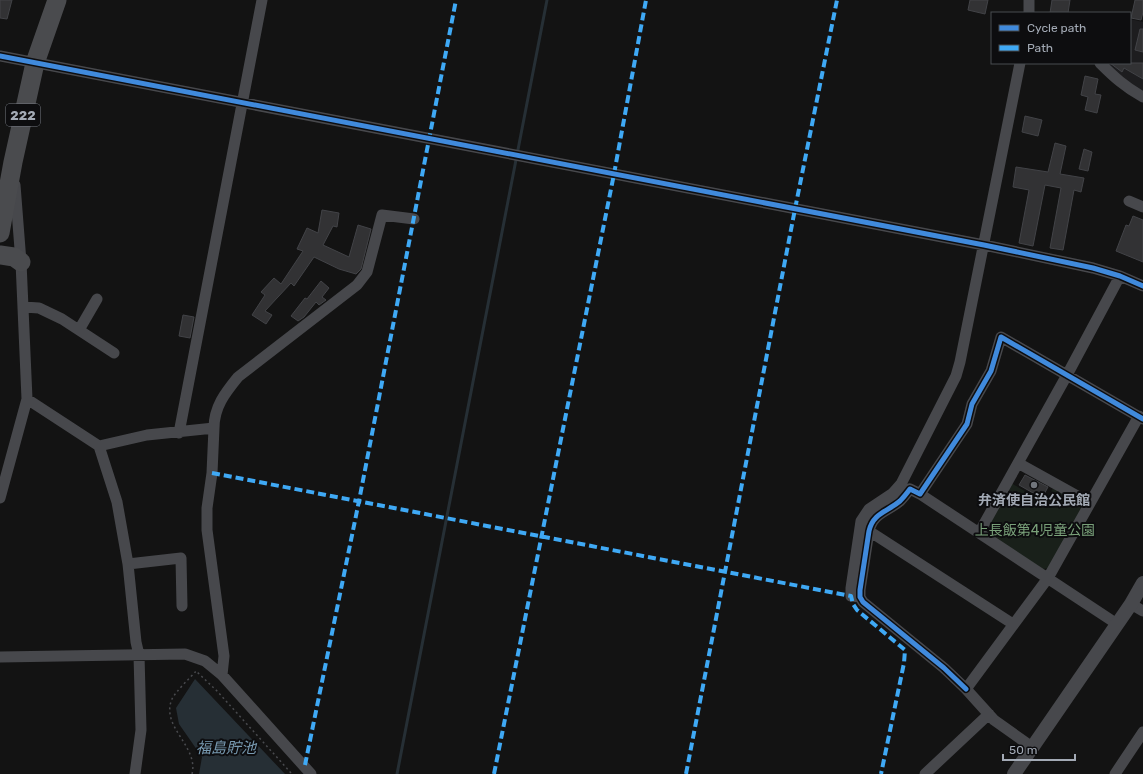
<svg xmlns="http://www.w3.org/2000/svg" width="1143" height="774" viewBox="0 0 1143 774" font-family="Rubik,'Noto Sans JP',sans-serif">
	<rect width="100%" height="100%" fill="#131313"/>
	<path fill="#1d1d1f" d="M1130,19L1143,22V92L1131,86L1107,63H1130Z"/>
	<path fill="#19201a" d="M1011,483L1044,502L1054,487L1081,503L1083,508L1049,568L1043,569L987,534L986,528Z"/>
	<path fill="#262f35" d="M195,679L285,774H199L202,757L179,724L176,708Z"/>
	<g fill="none" stroke-linecap="round" stroke-linejoin="round">
		<path stroke="#262f35" stroke-width="3" d="M397,774L547,0"/>
	</g>
	<path fill="#323234" stroke="#424347" d="M0,0H12L7,19L0,18Z
		M970,0H988L985,14L968,10Z
		M1052,0H1070L1068,13H1050Z
		M1135,0H1143V12L1141,20L1131,18Z
		M1140,29H1143V52L1135,50Z
		M1110,63H1143V79L1124,68L1122,72Z
		M1085,76L1098,79L1095,94L1101,95L1097,113L1085,110L1088,97L1081,95Z
		M1025,116L1042,120L1038,136L1022,132Z
		M1055,143L1066,146L1060,174L1084,178L1081,192L1074,190L1063,250L1050,248L1061,188L1045,185L1033,246L1019,243L1029,190L1013,187L1016,167L1048,172Z
		M1084,149L1092,152L1088,171L1079,169Z
		M322,210L339,213L337,227L333,226L323,245L349,257L358,225L371,229L361,269L356,274L339,269L314,257L294,286L291,283L265,311L272,315L266,324L252,315L265,295L261,292L274,278L281,284L303,251L297,249L307,228L318,233Z
		M1133,216L1143,220V262L1116,251L1126,225L1129,226Z
		M321,281L329,288L322,297L326,300L319,305L316,302L304,317L298,321L291,316L305,298L307,299Z
		M183,315L194,317L190,338L179,336Z
		M1025,475L1048,487L1042,498L1019,485Z"/>
	<g fill="none" stroke-linecap="round" stroke-linejoin="round">
		<path stroke="#494a4e" stroke-width="1.5" stroke-dasharray="2 3" stroke-linecap="butt" d="M192,774C199,746 160,727 172,699C176,691 190,678 196,671L217,691L292,774"/>
		<path stroke="#47484c" stroke-width="11" d="M1029,0V13
			M0,56L984,245L1093,268L1120,276L1143,286
			M1100,63C1114,77 1125,87 1143,97
			M1129,201L1143,207
			M24,307L39,308L62,319L114,353
			M79,330L97,299
			M27,399L99,446L117,502L128,564L136,642L139,655L141,730L135,774
			M214,428C214,407 225,393 238,377L357,285L367,272L382,215L414,219
			M179,433L262,0
			M99,446L147,435L214,428L212,473L207,508V530L224,656L222,675
			M1018,463L1090,503
			M920,494L1117,624
			M0,498L27,399L21,262L15,185
			M869,531L1013,624
			M979,533L1067,375L1120,276
			M128,564L181,558L182,606
			M860,597L851,596V588L861,521L869,509L893,493L901,484L956,376L960,362L1020,63
			M1131,604L1143,611
			M0,657L185,654L205,661L222,675L311,774
			M966,689L944,668L863,602L860,597V590L869,531C873,513 887,512 900,501C904,497 907,493 910,489L920,494L967,424L972,404L991,371L1001,337L1143,419
			M1032,747L994,720L966,689L1048,578L1139,416
			M925,774L989,714
			M1115,774L1143,732"/>
		<path stroke="#47484c" stroke-width="14" d="M1014,774L1131,604L1143,583"/>
		<path stroke="#4a4b4e" stroke-width="19" d="M0,233L13,162L35,63L57,0
			M0,255L14,257L21,262"/>
		<path stroke="#3fa9f5" stroke-width="4" stroke-dasharray="8 4" stroke-linecap="butt" d="M212,473L851,596L853,604L857,610L905,650L904,663L881,774
			M305,765L359,501L456,0
			M494,774L614,174L646,0
			M686,774L795,209L837,0"/>
		<defs>
			<path id="cycleway" d="M0,56L984,245L1093,268L1120,276L1143,286
				M966,689L944,668L863,602L860,597V590L869,531C873,513 887,512 900,501C904,497 907,493 910,489L920,494L967,424L972,404L991,371L1001,337L1143,419"/>
		</defs>
		<use href="#cycleway" stroke="#0d0d0f" stroke-width="8"/>
		<use href="#cycleway" stroke="#408adc" stroke-width="5"/>
	</g>
	<circle fill="#71757c" stroke="#0d0d0f" stroke-width="1.5" cx="1034" cy="485" r="4"/>
	<g text-anchor="middle" dominant-baseline="central" stroke-width="4" stroke-linejoin="round" paint-order="stroke">
		<rect fill="#0d0d0f" stroke="#767b83" stroke-width="1" x="6" y="104" width="34" height="22" rx="3"/>
		<g font-size="13" font-weight="bold" fill="#a3aab5">
			<text x="23" y="115">222</text>
		</g>
		<g font-size="14" font-weight="bold" fill="#a3aab5" stroke="#0d0d0f">
			<text x="1034" y="500">弁済使自治公民館</text>
		</g>
		<g font-size="14" fill="#79a079" stroke="#0d0d0f">
			<text x="1035" y="530">上長飯第4児童公園</text>
		</g>
		<g font-size="15" font-style="italic" fill="#789ab1" stroke="#0d0d0f">
			<text x="226" y="748">福島貯池</text>
		</g>
	</g>
	<rect x="991" y="12" width="140" height="52" fill="#0d0d0f" stroke="#494c51"/>
	<rect x="999" y="25" width="20" height="6" fill="#408adc" stroke="#494c51"/>
	<text x="1027" y="32" font-size="12" fill="#a3aab5">Cycle path</text>
	<rect x="999" y="45" width="20" height="6" fill="#3fa9f5" stroke="#494c51"/>
	<text x="1027" y="52" font-size="12" fill="#a3aab5">Path</text>
	<path d="M1003 754v6h72v-6" fill="none" stroke="#a3aab5" stroke-width="2"/>
	<text x="1009" y="754" font-size="12" fill="#a3aab5" stroke="#0d0d0f" stroke-width="3" paint-order="stroke">50 m</text>
</svg>
